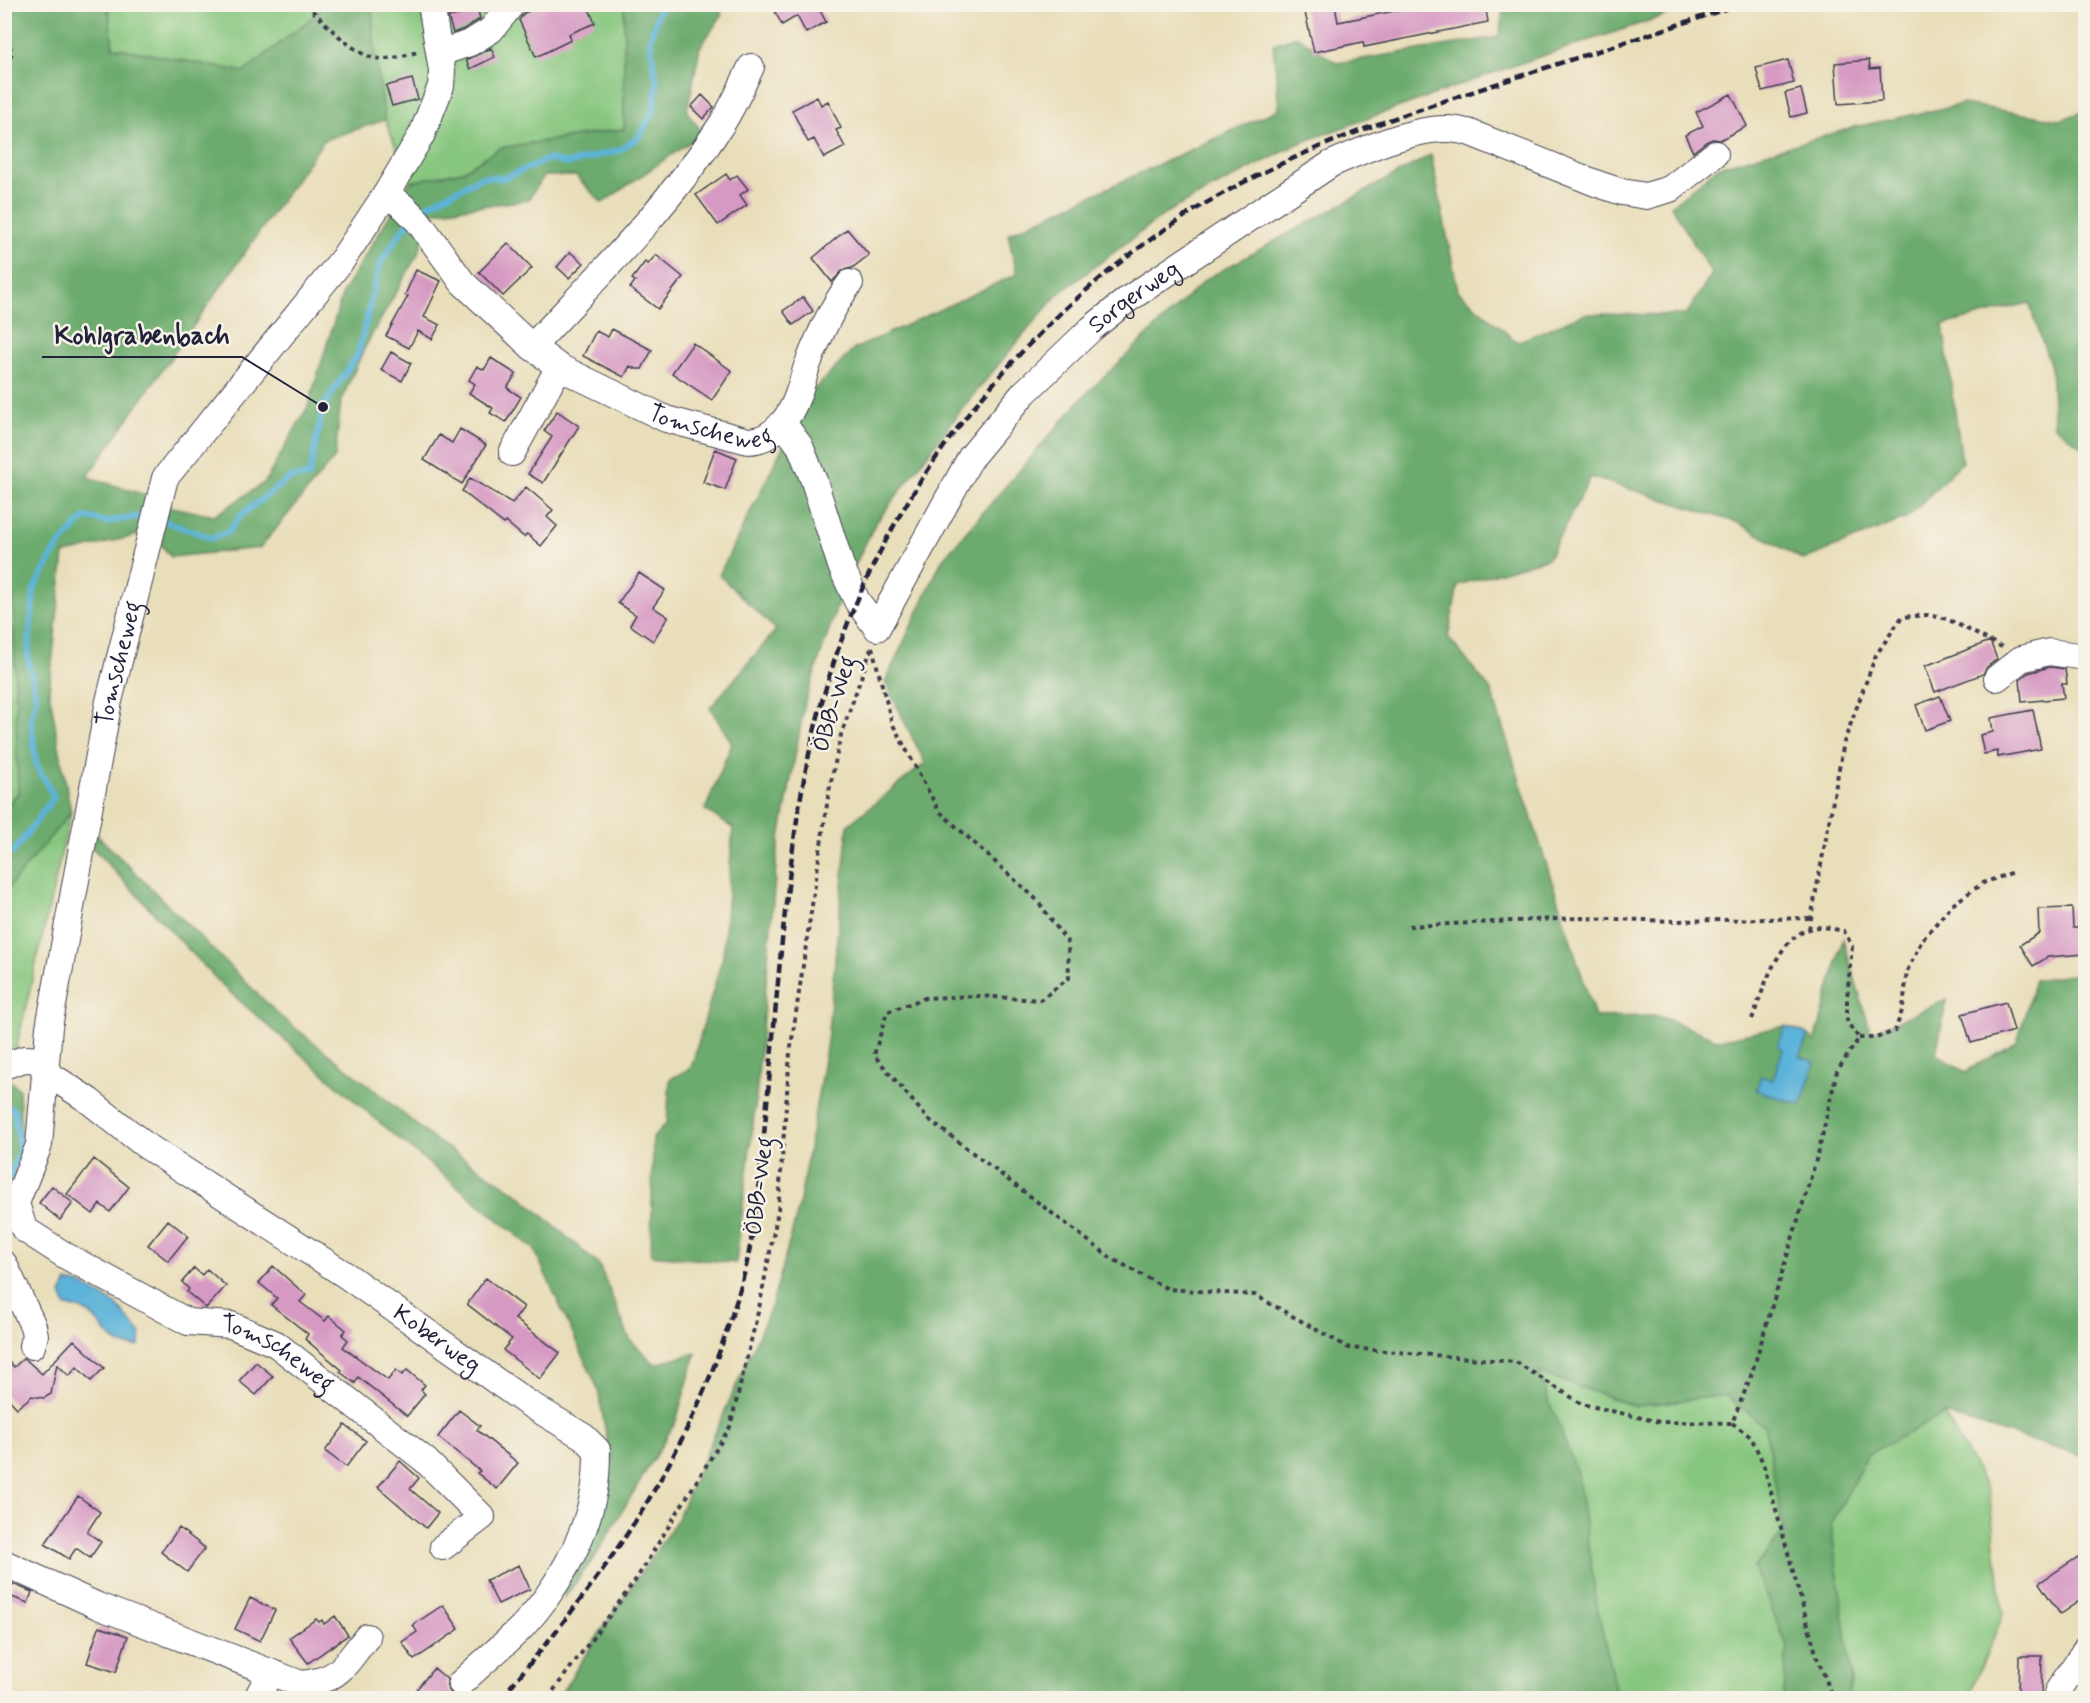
<svg xmlns="http://www.w3.org/2000/svg" width="2090" height="1703" viewBox="0 0 2090 1703" font-family="Mynerve,sans-serif">
	<rect width="100%" height="100%" fill="#f7f3e8"/>
	<filter id="ink" filterUnits="userSpaceOnUse"><feTurbulence type="fractalNoise" baseFrequency=".0167" numOctaves="2"/><feDisplacementMap in="SourceGraphic" scale="12" xChannelSelector="R" yChannelSelector="G"/><feConvolveMatrix kernelMatrix="1 2 1 2 8 2 1 2 1" color-interpolation-filters="sRGB"/></filter>
	<filter id="wash" filterUnits="userSpaceOnUse"><feTurbulence type="fractalNoise" baseFrequency=".008" numOctaves="4" result="noise"/><feDisplacementMap in="SourceGraphic" scale="24" xChannelSelector="R" yChannelSelector="G"/><feGaussianBlur stdDeviation="1.35" result="paint"/><feColorMatrix in="noise" values="0 0 0 0 0 0 0 0 0 0 0 0 0 0 0 0 0 1.4 0 .05"/><feComposite in="paint" operator="in"/></filter>
	<g filter="url(#wash)">
		<rect width="100%" height="100%" fill="#e9deba"/>
		<path fill="#86c67e" stroke="#54745c" stroke-width="1.5" d="M108,5H321L319,12L244,72L113,47Z
			M372,5H624V129L500,148L463,171L410,182L385,120L374,46Z
			M13,594L18,793L5,809L4,596Z
			M71,812L9,1080L4,1075V892Z
			M1537,1372L1634,1406L1726,1395L1766,1427L1784,1533L1754,1568L1787,1645L1784,1698H1617L1598,1612Z
			M1944,1414L1989,1492L2003,1615L1968,1698H1847L1852,1680L1831,1525L1868,1454Z"/>
		<path fill="#6cab6d" stroke="#476654" stroke-width="1.5" d="M5,5H108L113,47L244,72L319,12L321,5H372L374,46L385,120L324,140L87,477L149,496L138,535L64,554L49,691L71,812L5,892V809L18,793L13,594L4,596Z
			M624,5H717L722,15L700,47L687,112L703,133L602,203L576,176H544L528,200L431,212L419,252L364,349L341,401L335,457L260,548L171,557L158,541L167,506L214,516L265,482L308,406L343,292L410,182L463,171L500,148L624,129Z
			M1504,5H1697L1521,63L1300,143L1169,211L1057,295L969,400L875,524L841,594L805,702L777,855L756,1099L736,1263L651,1255L653,1138L667,1122L670,1079L691,1068L723,956L733,828L705,810L732,743L710,708L776,630L719,575L808,396L854,349L1017,274L1008,234L1279,109L1273,44L1297,36L1337,63L1499,37Z
			M1963,104L2060,120L2085,111V449L2054,426L2051,367L2029,303L1943,325L1962,462L1907,518L1803,560L1739,523L1591,477L1548,558L1458,585L1448,637L1491,690L1595,1017L1659,1016L1719,1040L1785,1026L1808,1034L1815,1042L1843,939L1871,1033L1947,999L1936,1053L1965,1072L2017,1042L2035,980L2085,973V1457L1944,1414L1868,1454L1831,1525L1852,1680L1847,1698H1784L1787,1645L1754,1568L1784,1533L1765,1427L1726,1395L1634,1406L1538,1372L1578,1476L1598,1612L1617,1698H558L597,1637L675,1523L772,1305L799,1206L827,1042L848,825L925,763L885,682L942,560L1083,397L1206,279L1431,155L1458,291L1517,342L1584,314L1686,315L1712,274L1671,206L1718,167L1855,127Z
			M90,828L280,1016L382,1096L432,1138L517,1193L599,1265L630,1340L655,1364L696,1353L676,1421L596,1555L564,1598L562,1577L584,1549L611,1462L598,1389L534,1249L387,1129L225,988L86,841Z
			M4,1075L19,1089L22,1155L4,1205Z"/>
		<path fill="#5cb3d9" stroke="#3f6a8a" stroke-width="1.5" d="M1785,1026L1808,1034L1800,1057L1815,1062L1801,1105L1756,1090L1761,1076L1773,1080L1783,1049L1778,1046Z
			M67,1282L80,1284L116,1304L141,1334L139,1346C104,1350 108,1321 81,1309C76,1308 71,1307 66,1307L61,1294Z"/>
		<g fill="none" stroke-linecap="round" stroke-linejoin="round">
			<path stroke="#5cb3d9" stroke-width="6" d="M420,213L428,205L482,177L504,178L549,159L567,164L620,150L639,137L653,112L657,85L650,40L661,4
				M161,520L212,538L228,532L242,514L290,478L309,476L323,407L358,354L380,264L403,229L410,222
				M4,858L15,850L54,797L36,764L31,718L36,698L28,657L34,589L57,548L85,517L106,522L148,515
				M4,1105L14,1110L20,1151L4,1193"/>
		</g>
		<g id="blocks">
			<path fill="#d699c3" d="M544,4H587L595,23L569,34L571,40L536,57L519,20L524,13Z
				M771,4H818L817,5L826,22L806,33L797,16L782,25Z
				M1303,4H1326V8L1335,6L1338,22L1430,4H1485L1488,22L1364,47L1363,42L1314,52Z
				M478,11L480,19L464,29L453,33L448,17Z
				M491,48L495,57L470,69L466,60Z
				M1788,60L1794,83L1762,91L1756,68Z
				M1869,60L1870,69L1880,68L1882,101L1838,104L1835,63Z
				M412,79L418,99L392,106L386,86Z
				M1801,89L1807,113L1791,117L1785,93Z
				M1731,94L1747,126L1720,140L1712,139L1706,142L1693,152L1685,135L1703,126L1696,112Z
				M702,95L714,107L703,119L691,107Z
				M817,97L821,105L828,101L841,128L836,130L845,147L824,158L814,139L808,142L792,110Z
				M726,174L730,180L737,175L748,189L740,195L747,205L718,225L696,195Z
				M847,229L869,255L852,268L843,270L832,282L813,258Z
				M508,243L532,268L503,296L479,272Z
				M570,252L584,263L569,278L557,267Z
				M656,255L683,277L658,309L630,288L635,281L632,279L645,262L648,264Z
				M416,270L441,281L424,317L440,325L432,339L418,331L409,348L386,336L408,296L405,295Z
				M803,297L813,311L793,325L783,311Z
				M612,329L652,350L642,369H636L630,366L624,377L583,356L596,331L608,337Z
				M693,343L732,371L712,400L672,373Z
				M391,352L411,363L402,381L381,370Z
				M491,358L516,374L507,388L521,397L506,422L490,413L493,408L469,393L475,384L469,380L477,366L484,370Z
				M557,411L579,426L543,483L528,474L552,437L544,431Z
				M460,429L486,445L462,484L424,460L439,435L452,443Z
				M715,449L737,458L725,490L703,482Z
				M470,478L512,503L526,487L553,510L547,517L557,526L541,546L527,534L524,537L506,522L504,524L462,491Z
				M639,573L665,590L653,607L668,617L653,641L630,625L636,615L618,603Z
				M1990,641L1997,659L1987,667L1983,674L1935,692L1925,666Z
				M2050,667L2065,669L2067,684H2062L2064,698L2022,702L2020,679L2028,673Z
				M1940,696L1950,721L1925,730L1916,705Z
				M2033,710L2041,749L1998,757L1997,751L1984,754L1980,735L1993,732L1991,718Z
				M2072,908L2073,928H2085V954L2048,957L2033,966L2020,945L2039,933L2038,909Z
				M2006,1002L2014,1031L1971,1043L1962,1014Z
				M94,1159L129,1187L110,1212L100,1204L93,1214L67,1194Z
				M52,1186L73,1203L60,1220L39,1203Z
				M168,1220L188,1236L168,1261L148,1245Z
				M273,1266L306,1295L300,1302L325,1321L329,1316L346,1330L342,1335L348,1340L343,1347L388,1380L396,1370L402,1375L407,1370L425,1385L421,1390L425,1394L407,1416L358,1377L355,1383L340,1372L342,1370L305,1339L308,1334L271,1305L277,1298L259,1283Z
				M194,1268L202,1275L207,1269L226,1286L206,1308L187,1292L189,1289L182,1282Z
				M486,1278L524,1307L515,1319L560,1353L540,1379L503,1350L512,1339L467,1304Z
				M74,1340L104,1368L91,1381L77,1367L69,1376L57,1364L51,1394L44,1398L32,1396L17,1408L4,1394V1357L14,1367L24,1358L42,1374Z
				M256,1362L273,1376L256,1395L239,1381Z
				M459,1410L480,1426L477,1430L518,1463L497,1489L477,1473L480,1471L438,1437Z
				M345,1425L366,1441L346,1467L325,1451Z
				M400,1461L419,1478L410,1489L438,1513L426,1528L378,1487Z
				M78,1496L100,1512L87,1532L101,1542L90,1558L76,1548L69,1559L45,1544Z
				M179,1528L205,1548L187,1572L161,1552Z
				M2078,1557L2085,1567V1597L2060,1614L2039,1583Z
				M519,1565L530,1589L498,1604L486,1580Z
				M13,1584L32,1592L28,1603L9,1596Z
				M250,1598L275,1610L260,1641L235,1629Z
				M443,1605L459,1629L414,1660L402,1642L417,1632L413,1625Z
				M335,1616L348,1635L308,1663L289,1638L316,1619L319,1622L322,1620L324,1624Z
				M99,1627L128,1636L116,1672L87,1663Z
				M2019,1656H2042L2041,1698H2018Z
				M434,1668L447,1679V1687L452,1695L449,1698H426L416,1690Z"/>
		</g>
	</g>
	<g filter="url(#ink)">
		<use href="#blocks" fill-opacity="0" stroke="#403e4e" stroke-width="1.5"/>
		<g fill="none" stroke-linecap="round" stroke-linejoin="round">
			<defs>
				<g id="minor">
					<path d="M440,53L470,43L491,30L512,4"/>
					<path id="s1" d="M386,194L404,207L418,221L463,283L532,347L559,367L666,419L748,441C762,441 774,433 783,422C796,407 801,385 807,366C818,338 831,308 850,283"/>
					<path d="M532,347C597,277 666,209 719,128C732,110 741,87 751,67"/>
					<path id="s2" d="M783,423L800,446L814,481L841,566L857,601L877,628L971,457L1024,393L1091,329L1127,300L1331,164C1363,150 1415,127 1449,129C1455,129 1462,131 1468,132L1598,184L1622,192L1646,196L1670,189L1715,154"/>
					<path d="M512,453L559,367"/>
					<path d="M1997,678L2021,659L2049,652L2086,657"/>
					<path d="M4,1066L24,1059L45,1060"/>
					<path id="s3" d="M44,1071L88,1100L145,1145L347,1276L526,1402L584,1437L597,1450C597,1463 597,1477 594,1491C585,1540 556,1591 522,1627C503,1646 481,1664 461,1683"/>
					<path id="s4" d="M16,1203L24,1229L66,1256L188,1322L231,1325L276,1344L425,1460L482,1517L443,1547"/>
					<path id="s5" d="M4,1220L16,1203L39,1145L49,1027L109,701L165,478L342,260L386,194L422,134L441,86L442,71L431,4"/>
					<path d="M4,1264L33,1326L35,1335L32,1346"/>
					<path d="M4,1563L98,1606L301,1684C341,1680 343,1666 367,1637"/>
					<path d="M257,1698L270,1673"/>
					<path d="M2056,1698L2058,1691L2086,1649"/>
				</g>
			</defs>
			<use href="#minor" stroke="#403e4e" stroke-width="28"/>
			<path stroke="#403e4e" stroke-width="4" stroke-dasharray="4.5 4.5" stroke-linecap="butt" d="M306,4C322,20 349,50 371,57C385,62 403,56 417,52
				M4,28L12,53L4,72
				M872,647L892,723L939,811L1037,900L1068,943L1069,978L1040,1000L979,996L925,998L887,1012L874,1055L927,1118L1111,1258L1168,1289L1255,1295L1349,1348L1516,1362L1582,1404L1659,1422L1732,1423L1751,1376L1819,1150L1837,1071L1859,1038
				M1409,926L1578,918L1676,921L1812,918
				M1809,929L1844,742L1876,655L1902,617L1928,615L1947,619L2002,647
				M1752,1019C1765,986 1779,929 1821,927C1828,927 1837,930 1844,931L1852,946L1847,998V1022L1859,1038
				M1859,1038H1876L1895,1031L1903,1008L1907,971L1922,940L1952,905L1983,883L2011,873
				M1732,1423L1751,1437L1763,1463L1817,1657L1833,1698
				M548,1698L635,1581L730,1427L759,1308L778,1211L790,1053L829,791L841,735L871,649"/>
			<use href="#minor" stroke="#fff" stroke-width="26"/>
			<path stroke="#22223b" stroke-width="4.5" stroke-dasharray="9 4.5" stroke-linecap="butt" d="M501,1698C594,1588 670,1488 720,1350C730,1322 740,1292 747,1262C757,1214 761,1164 766,1114C774,1031 780,946 791,863C801,782 817,704 846,628C911,458 1039,308 1193,211C1282,156 1379,122 1478,90C1565,61 1653,34 1740,4"/>
		</g>
	</g>
	<g text-anchor="middle" dominant-baseline="central" stroke-width="5" stroke-linejoin="round" paint-order="stroke">
		<g font-size="24" fill="#22223b" stroke="#f7f3e8">
			<text stroke="none"><textPath href="#s2" startOffset="652">Sorgerweg</textPath></text>
			<text stroke="none"><textPath href="#s1" startOffset="411">Tomscheweg</textPath></text>
			<text stroke="none"><textPath href="#s5" startOffset="572">Tomscheweg</textPath></text>
			<text transform="translate(835 704) rotate(-73)">ÖBB-Weg</text>
			<text transform="translate(760 1186) rotate(-83)">ÖBB-Weg</text>
			<text stroke="none"><textPath href="#s3" startOffset="476">Koberweg</textPath></text>
			<text stroke="none"><textPath href="#s4" startOffset="314">Tomscheweg</textPath></text>
		</g>
	</g>
	<path fill="none" stroke="#22223b" stroke-width="2" d="M323 407L242 357H42"/>
	<circle fill="#22223b" stroke="#f7f3e8" stroke-width="2" cx="323" cy="407" r="6"/>
	<g font-size="26" text-anchor="middle" font-weight="bold" fill="#22223b" stroke="#f7f3e8" stroke-width="5" stroke-linejoin="round" paint-order="stroke">
		<text x="142" y="344">Kohlgrabenbach</text>
	</g>
	<rect width="2090" height="1703" fill="none" stroke="#f7f3e8" stroke-width="24"/>
</svg>
